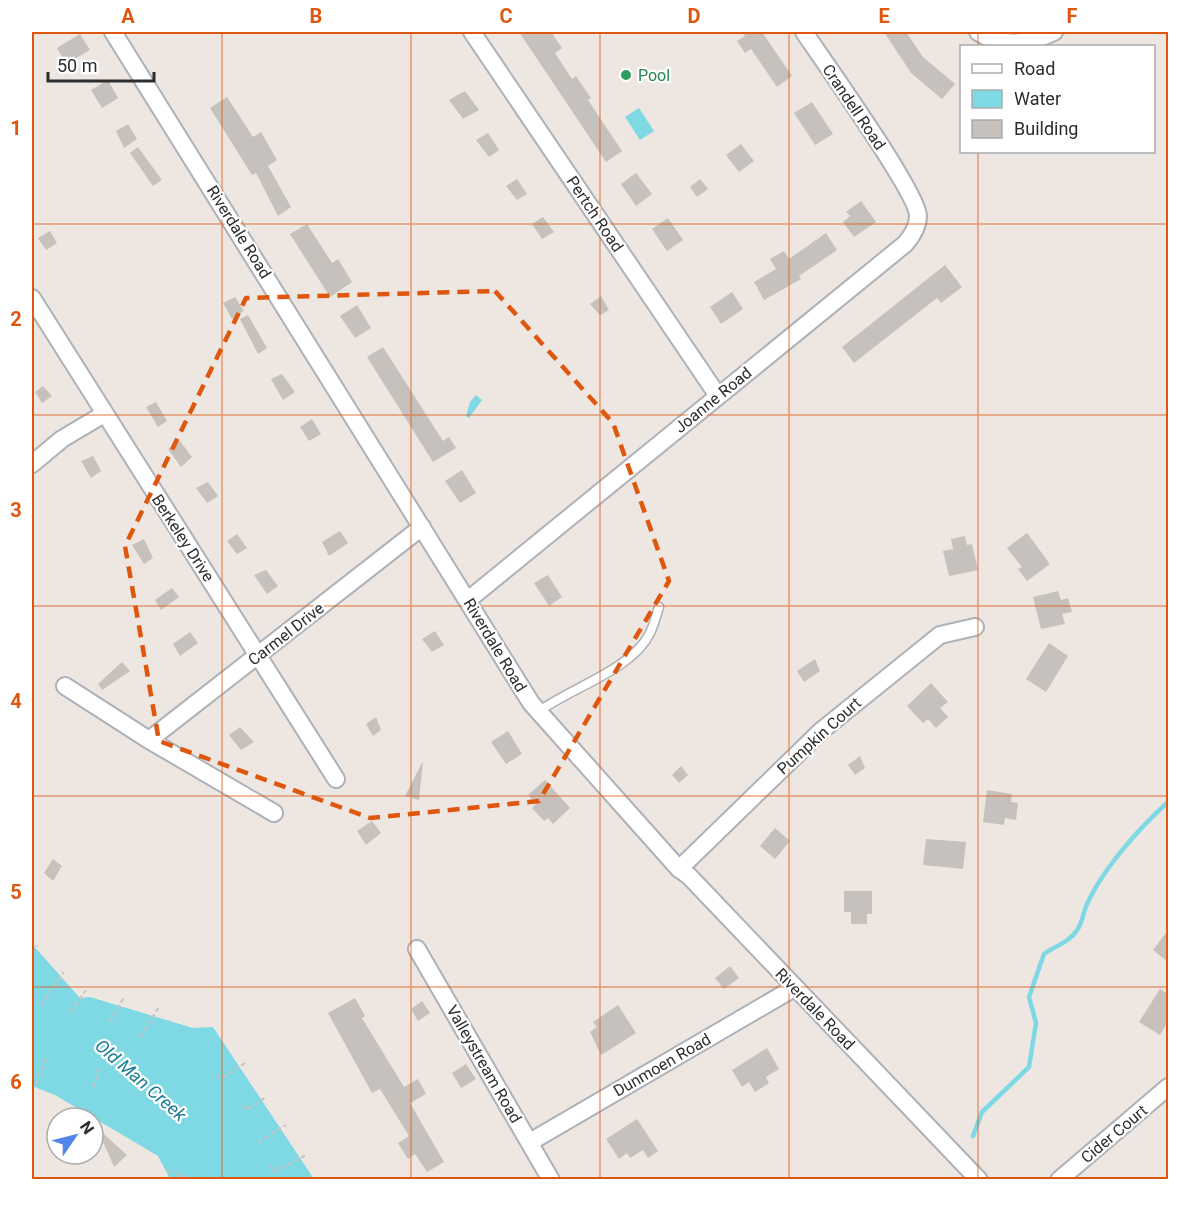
<svg xmlns="http://www.w3.org/2000/svg" width="1200" height="1211" viewBox="0 0 1200 1211" font-family="Roboto,sans-serif">
	<rect width="100%" height="100%" fill="#ede6e1"/>
	<path fill="#7fd9e4" d="M639,108L654,131L640,140L625,117Z
		M476,395L482,400L469,418L466,416L470,402Z
		M32,944L80,998L90,997L193,1028L213,1027L314,1179H170L158,1156L55,1095L32,1086Z"/>
	<g fill="none" stroke-linecap="round" stroke-linejoin="round">
		<path stroke="#7fd9e4" stroke-width="4.5" d="M973,1136L982,1112L1029,1067L1036,1023L1029,997L1044,954C1055,946 1070,942 1077,930C1083,922 1083,912 1087,904C1103,869 1139,828 1168,802"/>
	</g>
	<path fill="#c6c1bc" d="M519,32H551L562,48L555,53L572,79L576,76L591,98L588,100L622,151L606,162Z
		M742,32H762L792,76L777,87L751,49L745,53L737,41L745,36Z
		M884,32H906L923,57L955,84L942,99L911,73Z
		M80,34L90,50L66,64L57,48Z
		M108,80L118,98L102,108L91,90Z
		M465,91L479,110L463,119L449,100Z
		M227,97L253,137L261,132L277,160L268,166L291,207L278,216L256,173L252,175L210,108Z
		M812,102L833,134L815,145L794,113Z
		M128,124L137,139L124,148L116,131Z
		M488,133L499,150L489,157L476,140Z
		M741,144L754,161L739,172L726,155Z
		M138,147L162,180L153,186L130,153Z
		M636,173L652,194L636,206L621,184Z
		M517,179L527,194L517,200L506,186Z
		M700,179L708,189L697,197L690,187Z
		M861,201L876,222L854,237L843,222L850,216L846,212Z
		M543,217L554,232L542,239L532,224Z
		M668,218L683,240L667,251L652,229Z
		M307,224L332,263L338,259L352,282L330,297L290,234Z
		M50,231L57,243L46,250L38,238Z
		M826,233L837,250L799,276L801,279L764,300L754,282L776,269L770,259L784,251L789,259Z
		M945,265L962,287L941,303L937,298L854,363L842,347Z
		M732,292L743,309L721,324L710,307Z
		M601,296L609,310L600,315L590,304Z
		M235,297L244,311L232,319L223,303Z
		M357,305L371,328L355,338L340,316Z
		M248,315L267,348L258,354L240,319Z
		M383,347L443,441L449,437L456,448L433,462L367,357Z
		M282,374L295,392L283,400L271,379Z
		M43,386L52,396L42,403L35,392Z
		M156,402L167,421L158,427L146,407Z
		M312,419L321,434L309,441L300,427Z
		M180,441L192,457L181,467L168,449Z
		M93,456L101,471L91,478L81,461Z
		M462,470L476,493L460,503L445,481Z
		M208,482L218,496L207,503L196,488Z
		M340,531L348,543L329,556L322,542Z
		M1027,533L1050,564L1027,581L1018,569L1022,567L1007,548Z
		M237,534L247,548L237,554L227,541Z
		M965,536L967,545L972,544L978,570L949,576L943,551L953,549L951,539Z
		M144,539L153,558L144,564L132,545Z
		M266,570L278,586L267,594L254,575Z
		M548,575L562,597L549,606L534,583Z
		M172,588L179,597L161,610L155,600Z
		M1058,591L1061,600L1068,598L1072,612L1062,614L1065,624L1041,629L1033,597Z
		M435,631L444,645L432,652L422,639Z
		M190,632L198,643L180,656L173,644Z
		M1049,643L1068,656L1046,692L1026,679Z
		M815,659L820,671L804,682L797,671Z
		M122,662L130,671L102,690L98,684Z
		M931,683L948,702L940,708L948,717L936,728L928,719L923,723L907,706Z
		M376,717L381,730L373,736L366,724Z
		M240,727L254,742L241,750L229,735Z
		M508,731L522,754L506,764L491,742Z
		M860,756L865,768L855,775L848,765Z
		M423,761L419,800L405,796Z
		M681,766L688,775L679,783L672,775Z
		M545,780L570,808L553,824L548,818L544,821L532,808L536,804L528,795Z
		M987,790L1012,794L1011,802L1018,803L1016,820L1005,818L1004,825L983,822Z
		M372,821L381,833L366,845L357,831Z
		M775,828L790,841L775,859L760,846Z
		M926,839L966,842L963,869L923,865Z
		M53,859L62,866L53,881L44,873Z
		M844,891H872V914H867V924H851V912H844Z
		M1168,930V962L1153,950Z
		M730,966L739,978L724,989L715,978Z
		M1160,989L1168,994V1021L1160,1035L1139,1022Z
		M355,998L365,1016L362,1018L404,1087L418,1079L426,1094L410,1103L444,1162L427,1172L415,1154L408,1159L398,1143L409,1136L380,1089L372,1093L328,1013Z
		M422,1001L430,1013L418,1021L411,1009Z
		M618,1005L636,1033L601,1055L590,1032L597,1027L593,1022Z
		M767,1048L779,1069L766,1077L769,1083L755,1092L749,1082L742,1087L732,1070Z
		M466,1064L476,1079L461,1088L452,1073Z
		M637,1119L658,1151L648,1158L643,1150L630,1158L627,1153L619,1159L606,1139Z
		M96,1127L127,1155L114,1167L109,1155Z"/>
	<g fill="none" stroke-linecap="round" stroke-linejoin="round">
		<defs>
			<path id="lane" d="M538,712C572,687 632,670 650,633C654,625 656,616 659,607"/>
			<path id="street" d="M113,32L531,703L679,869L689,876L979,1180
				M472,32L718,396
				M978,32C1003,48 1028,44 1054,32
				M32,298L336,779
				M32,464L62,439L104,414
				M468,600L905,244C912,236 918,227 918,216C918,193 822,59 804,32
				M65,686L149,740L274,813
				M149,740L422,527
				M679,869L821,731L940,635L975,627
				M417,949L551,1180
				M530,1142L794,988
				M1059,1180L1168,1087"/>
		</defs>
		<use href="#lane" stroke="#adb1b8" stroke-width="11"/>
		<use href="#street" stroke="#adb1b8" stroke-width="20"/>
		<path stroke="#c4c4c4" stroke-width="2" stroke-dasharray="4.5 3" stroke-linecap="butt" d="M32,953L37,945
			M41,1005L64,972
			M71,1012L86,990
			M110,1022L124,997
			M140,1037L159,1007
			M217,1075L220,1079L245,1063
			M36,1084L47,1057
			M94,1087L100,1067
			M244,1105L247,1110L266,1097
			M258,1142L286,1125
			M270,1166L275,1172L308,1154
			M168,1171L195,1180"/>
		<use href="#lane" stroke="#fff" stroke-width="8"/>
		<use href="#street" stroke="#fff" stroke-width="16"/>
	</g>
	<path fill="none" stroke="#df570e" stroke-width="4.5" stroke-dasharray="12 8" stroke-linejoin="round" d="M495,291L613,423L669,581L539,801L370,818L159,741L125,546L246,298Z"/>
	<path fill="none" stroke="#df570e" stroke-width="1.5" stroke-opacity="0.55" d="M222,32V1180M411,32V1180M600,32V1180M789,32V1180M978,32V46M978,152V1180M32,224H1168M32,415H1168M32,606H1168M32,796H1168M32,987H1168"/>
	<circle fill="#2e9e5b" stroke="#fff" stroke-width="2" cx="626" cy="75" r="6"/>
	<g text-anchor="middle" dominant-baseline="central" stroke-width="4.5" stroke-linejoin="round" paint-order="stroke">
		<g font-size="16" fill="#27864d" stroke="#fff" text-anchor="start">
			<text x="638" y="75">Pool</text>
		</g>
		<g font-size="16" fill="#2d2d2d" stroke="#fff">
			<text transform="translate(854 107) rotate(56)">Crandell Road</text>
			<text transform="translate(595 214) rotate(56)">Pertch Road</text>
			<text transform="translate(239 232) rotate(58)">Riverdale Road</text>
			<text transform="translate(713 400) rotate(-39)">Joanne Road</text>
			<text transform="translate(183 538) rotate(57)">Berkeley Drive</text>
			<text transform="translate(286 634) rotate(-38)">Carmel Drive</text>
			<text transform="translate(495 645) rotate(59)">Riverdale Road</text>
			<text transform="translate(819 736) rotate(-42)">Pumpkin Court</text>
			<text transform="translate(815 1009) rotate(46)">Riverdale Road</text>
			<text transform="translate(484 1064) rotate(60)">Valleystream Road</text>
			<text transform="translate(662 1065) rotate(-30)">Dunmoen Road</text>
			<text transform="translate(1114 1134) rotate(-40)">Cider Court</text>
		</g>
		<g font-size="18" font-style="italic" fill="#1b7d93" stroke="#fff">
			<text transform="translate(141 1080) rotate(41)">Old Man Creek</text>
		</g>
	</g>
	<rect width="1200" height="1211" fill="none" stroke="#ffffff" stroke-width="66"/>
	<rect x="960" y="45" width="195" height="108" fill="#ffffff" stroke="#ababab" stroke-width="1.5"/>
	<rect x="972" y="64" width="30" height="9" fill="#ffffff" stroke="#ababab" stroke-width="1.5"/>
	<text x="1014" y="75" font-size="18" fill="#2d2d2d">Road</text>
	<rect x="972" y="90" width="30" height="18" fill="#7fd9e4" stroke="#ababab" stroke-width="1.5"/>
	<text x="1014" y="105" font-size="18" fill="#2d2d2d">Water</text>
	<rect x="972" y="120" width="30" height="18" fill="#c6c1bc" stroke="#ababab" stroke-width="1.5"/>
	<text x="1014" y="135" font-size="18" fill="#2d2d2d">Building</text>
	<g transform="translate(75 1136) rotate(55)"><circle r="28" fill="#ffffff" stroke="#ababab" stroke-width="1.5"/>
	<path d="M0-4.5L10 22L0 15L-10 22Z" fill="#5286e9"/>
	<text y="-9" font-size="16" font-weight="bold" text-anchor="middle" fill="#2d2d2d">N</text>
	</g>
	<path d="M48 72v9h106v-9" fill="none" stroke="#2d2d2d" stroke-width="3"/>
	<text x="57" y="72" font-size="18" fill="#2d2d2d" stroke="#ffffff" stroke-width="4.5" paint-order="stroke">50 m</text>
	<rect x="33" y="33" width="1134" height="1145" fill="none" stroke="#df570e" stroke-width="2"/>
	<g font-size="20" text-anchor="middle" font-weight="bold" fill="#df570e">
		<text x="128" y="23">A</text>
		<text x="316" y="23">B</text>
		<text x="506" y="23">C</text>
		<text x="694" y="23">D</text>
		<text x="884" y="23">E</text>
		<text x="1072" y="23">F</text>
		<text x="16" y="135">1</text>
		<text x="16" y="326">2</text>
		<text x="16" y="517">3</text>
		<text x="16" y="708">4</text>
		<text x="16" y="899">5</text>
		<text x="16" y="1089">6</text>
	</g>
</svg>
